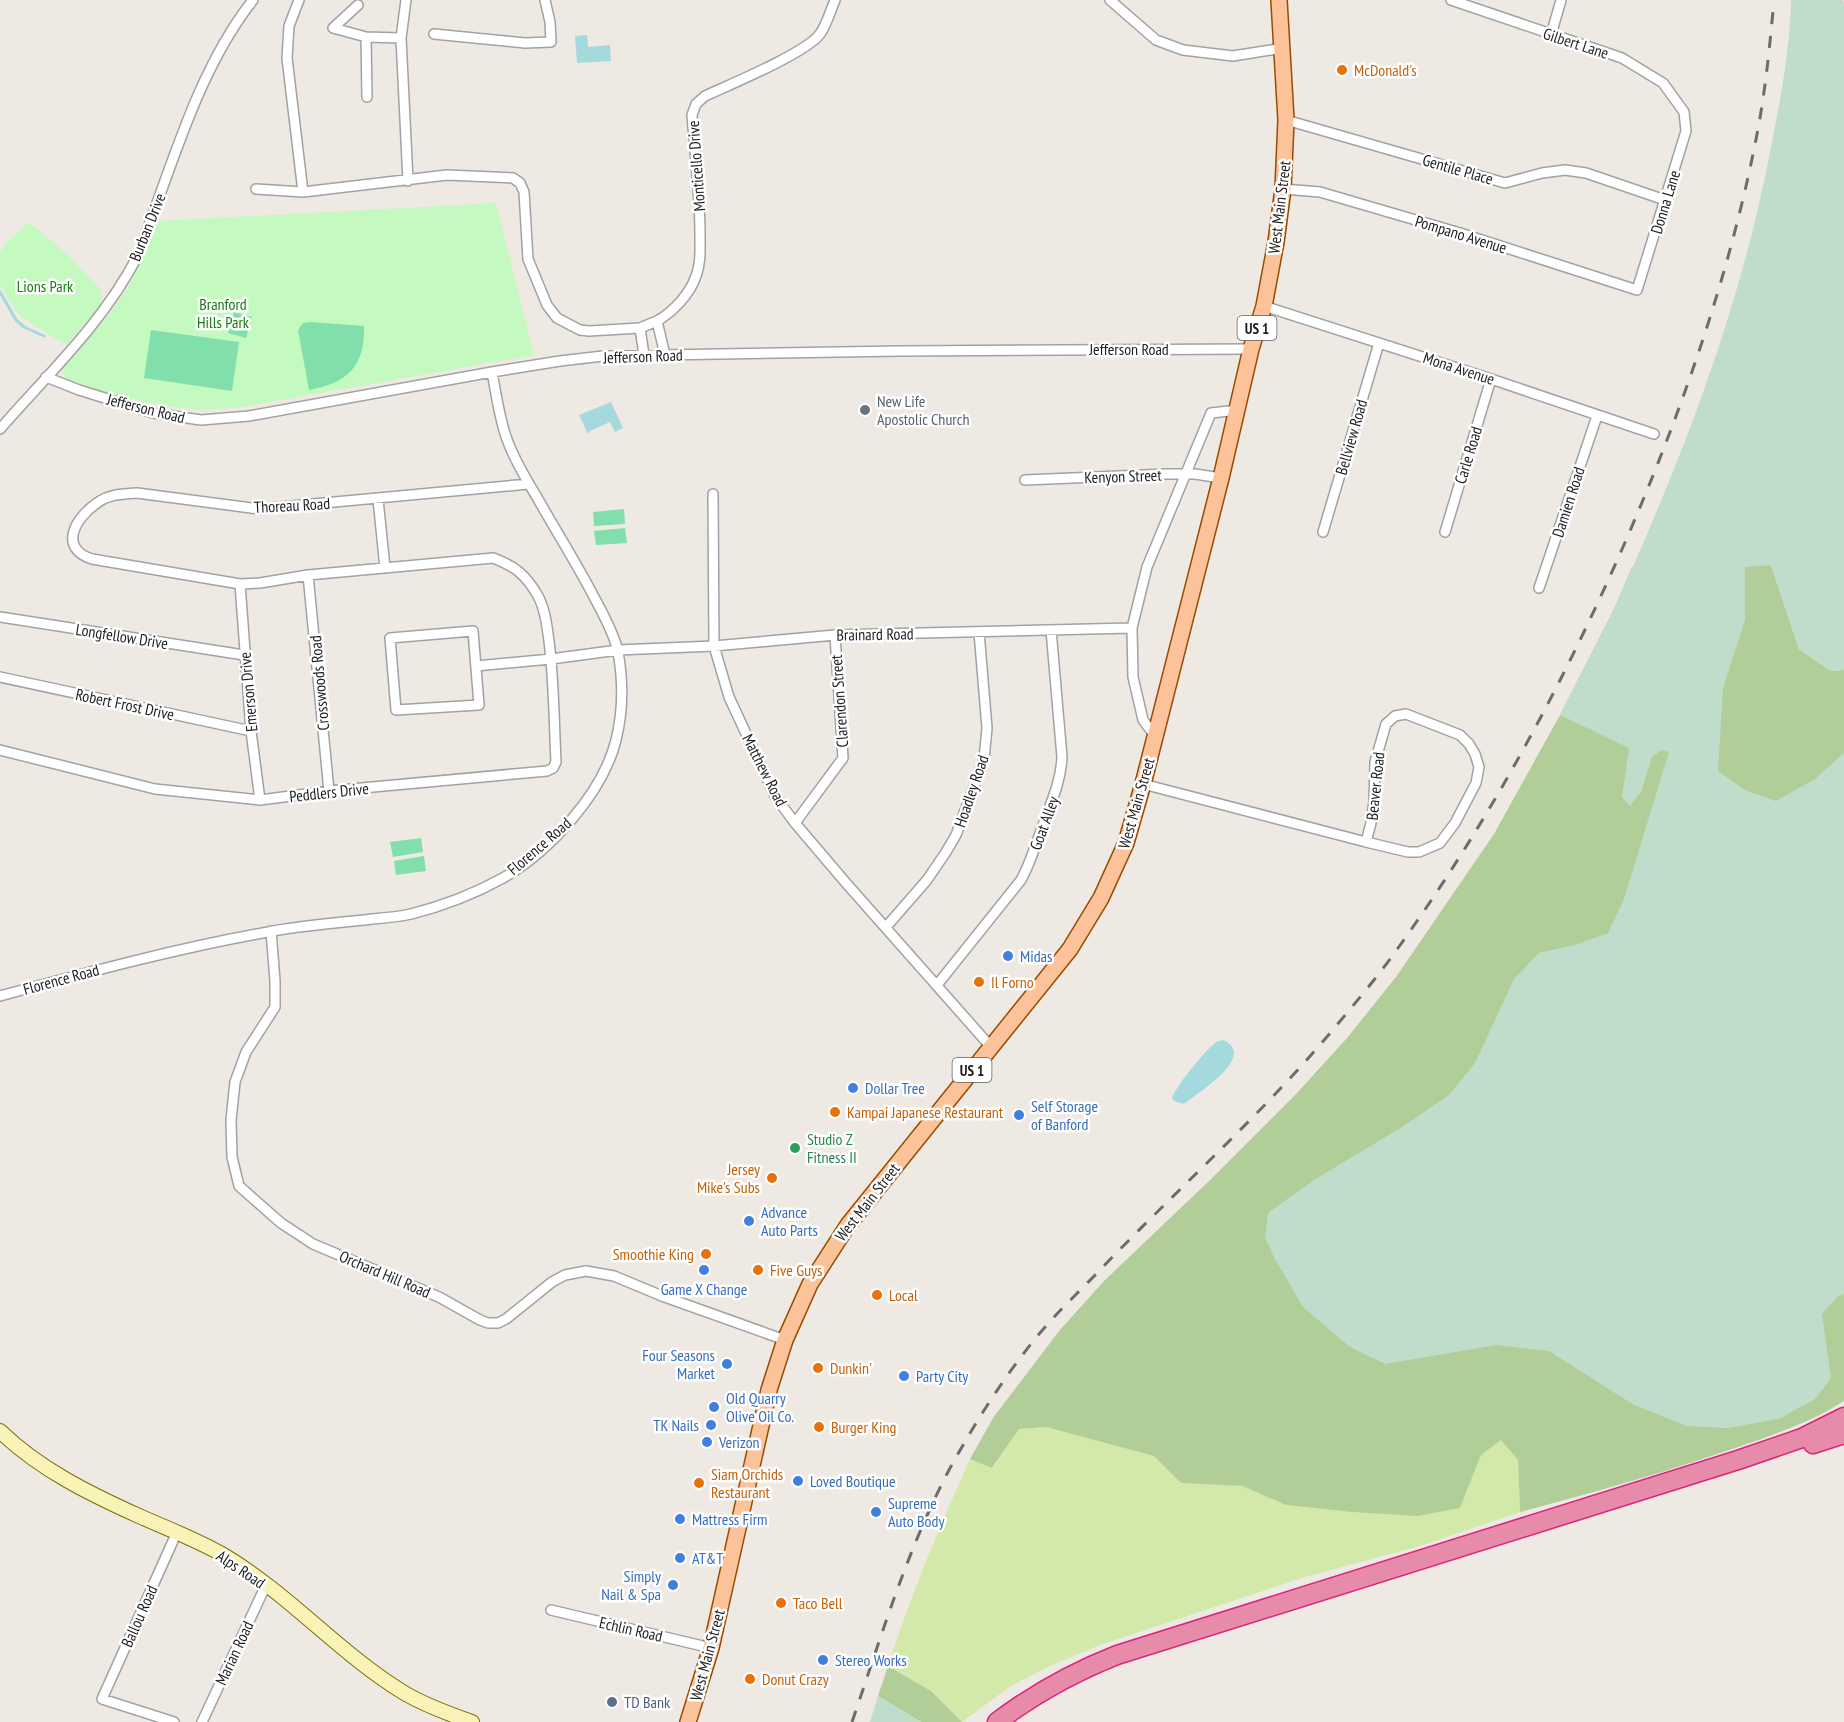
<svg xmlns="http://www.w3.org/2000/svg" width="1844" height="1722" viewBox="0 0 1844 1722" font-family="'PT Sans Narrow',sans-serif">
	<rect width="100%" height="100%" fill="#efe9e4"/>
	<path fill="#d3e9a9" d="M1046,1427L1154,1456L1181,1483L1242,1486L1286,1505L1460,1508L1481,1455L1501,1440L1518,1460L1520,1512L1420,1546L1305,1577L1100,1645L1052,1665L1011,1686L962,1722L931,1691L888,1666C911,1595 939,1527 970,1459L993,1468L1019,1429Z"/>
	<path fill="#b1ce98" d="M1771,565L1799,649L1831,671L1844,670V1401C1813,1421 1778,1433 1744,1445C1670,1471 1595,1492 1520,1512L1518,1460L1501,1440L1481,1455L1460,1508L1417,1516L1353,1512L1286,1505L1242,1486L1181,1483L1154,1456L1046,1427L1019,1429L992,1468L970,1459L993,1418L1059,1331L1104,1281L1209,1181L1297,1093L1347,1038L1396,977L1494,834L1560,715L1615,607L1632,567Z
		M888,1666L931,1691L962,1722H921L878,1696Z"/>
	<path fill="#c0ddcb" d="M1791,0H1843L1844,3V670L1831,671L1799,649L1771,565L1745,567V620L1723,688L1718,771L1745,790L1776,801L1815,779L1844,753V1294L1838,1296L1822,1314L1831,1378L1815,1399L1779,1419L1727,1428L1687,1426L1634,1405L1549,1351L1496,1345L1385,1364L1350,1347L1303,1307L1275,1259L1265,1238L1268,1213L1314,1180L1399,1129L1449,1095L1475,1063L1514,979L1539,953L1578,944L1608,933L1624,899L1669,752L1661,750L1652,757L1641,792L1630,806L1622,797L1629,748L1560,715C1578,678 1598,642 1615,606C1682,460 1740,309 1770,152C1780,102 1790,51 1791,0Z
		M878,1696L920,1721L921,1722H870Z"/>
	<path fill="#c4f9c0" d="M496,203L534,355L241,407L222,409L196,410L149,403L113,395L67,379L61,372L62,368L108,316L130,284L158,221Z
		M28,222L66,253L102,291V301L99,307L66,345L20,316L0,286V252L6,243Z"/>
	<path fill="#81dfac" d="M234,312L252,317L246,338L228,333Z
		M311,322L364,326C365,366 348,383 309,390L298,330L303,323Z
		M151,330L239,342L232,391L144,378Z
		M624,509L625,524L594,526L593,512Z
		M625,528L627,543L596,545L594,531Z
		M421,838L423,852L393,857L390,842Z
		M424,856L426,871L396,875L394,861Z"/>
	<path fill="#a4d9dd" d="M587,35L588,47L610,45L611,61L577,63L575,36Z
		M611,402L623,428L615,432L610,422L590,431L588,434L579,415Z
		M1223,1040C1259,1056 1196,1094 1184,1104L1174,1101L1172,1098C1177,1085 1203,1053 1214,1044C1217,1041 1219,1041 1223,1040Z"/>
	<g fill="none" stroke-linecap="round" stroke-linejoin="round">
		<path stroke="#a4d9dd" stroke-width="3" d="M0,292L16,320L24,327L44,336"/>
		<defs>
			<path id="street" d="M299,0L289,26L287,58L303,192
				M406,0L401,38L408,181
				M1110,0L1156,40L1183,50L1233,56L1283,48
				M358,5L333,28L366,37L401,38
				M434,34L525,43L551,42L550,22L545,0
				M1551,35L1561,0
				M366,37L367,97
				M1286,120L1505,183L1542,173L1565,170L1586,173L1665,200
				M256,189L303,192L447,175L513,178L520,183L524,192L528,259L547,305L557,318L580,330L589,331L640,328L657,321
				M1283,189L1320,192L1460,233L1637,290L1686,131L1684,112L1663,83L1622,58L1451,0
				M1264,306L1491,379L1654,434
				M640,328L644,355
				M665,355L657,321C673,312 690,294 696,276C701,263 700,249 700,235C700,195 695,155 692,115L696,104L705,96C729,85 806,53 820,34C827,24 830,12 835,0
				M46,377L79,390L153,413L201,420L249,416L492,372L560,361L603,356L899,351L1251,349
				M0,429C48,374 103,323 137,257C171,171 196,72 253,0
				M1025,480L1167,474H1195L1221,478
				M713,494L714,646L729,697L775,796L795,823L846,883L991,1047
				M378,499L385,568
				M1323,532L1379,343
				M1445,532L1491,379
				M308,575L329,791
				M240,584L251,731L260,800
				M1539,588L1597,416
				M0,617L244,655
				M473,631L479,705L396,710L390,638Z
				M476,666L551,659L618,650L714,646L835,635L1132,628
				M0,677L251,731
				M1155,736L1143,720L1133,677L1132,628L1147,567L1211,413L1238,410
				M0,750L155,789L260,800L329,791L547,771L553,768L556,762C554,722 554,681 549,641C547,626 545,609 538,596C526,575 515,566 493,558L308,575L260,583L240,584L92,559C58,548 75,518 97,503C109,494 123,494 137,493L259,509L528,484
				M1143,784L1366,842L1371,823L1374,801L1375,762L1386,724L1395,716L1406,714L1460,735L1469,744L1475,754L1479,767L1476,783L1466,802L1455,823L1440,843L1419,852H1408L1366,842
				M795,823L843,758L835,635
				M886,927L927,880L946,852L956,835L984,759L987,728L979,632
				M271,931L275,981V1007L246,1052L235,1082L231,1120L232,1157L239,1186L281,1223L313,1244L439,1297L480,1320L488,1323H498L506,1319L552,1282L565,1275L586,1271L614,1276L662,1296L785,1340
				M937,985L1021,880C1030,864 1035,846 1042,828C1050,805 1061,782 1062,757L1051,630
				M0,996C89,972 178,948 268,932C302,925 338,923 372,919C385,918 398,917 411,914C443,906 474,894 503,878C550,851 603,793 616,740C623,712 623,680 618,652C615,635 602,612 594,597C578,566 559,536 542,506C530,485 516,464 508,442C500,423 496,393 492,372
				M551,1610L711,1648
				M174,1722L102,1699L177,1532
				M202,1722L266,1585"/>
			<path id="secondary" d="M0,1431C39,1469 90,1494 139,1516C168,1529 198,1540 225,1556C290,1595 341,1655 406,1694C427,1706 449,1714 472,1722"/>
			<path id="primary" d="M688,1722L711,1648L769,1390L785,1340L810,1284L848,1225L1070,949L1101,898L1126,843L1143,784L1221,478L1251,349L1264,306L1276,242L1283,189L1286,120L1279,0"/>
			<path id="highway" d="M1813,1444L1844,1434
				M997,1722C1034,1694 1074,1672 1117,1655L1738,1460L1802,1438L1844,1417"/>
		</defs>
		<use href="#street" stroke="#a2a2a2" stroke-width="12"/>
		<use href="#secondary" stroke="#757004" stroke-width="16"/>
		<use href="#primary" stroke="#974d00" stroke-width="18"/>
		<use href="#highway" stroke="#da237f" stroke-width="21"/>
		<use href="#street" stroke="#fff" stroke-width="9"/>
		<use href="#secondary" stroke="#faf3b7" stroke-width="14"/>
		<use href="#primary" stroke="#fcc39b" stroke-width="15"/>
		<use href="#highway" stroke="#e78baa" stroke-width="18"/>
		<path stroke="#6c6c6c" stroke-width="3" stroke-dasharray="12 12" stroke-linecap="butt" d="M852,1722C881,1637 907,1550 949,1470C973,1426 1000,1383 1031,1344C1051,1318 1076,1295 1099,1271C1177,1189 1263,1114 1336,1026C1357,1001 1379,975 1398,948C1488,823 1561,688 1623,547C1681,414 1731,272 1758,129C1766,86 1770,43 1774,0"/>
	</g>
	<g fill="#e8710a" stroke="#fff" stroke-width="2">
		<circle cx="1342" cy="70" r="6"/>
		<circle cx="979" cy="982" r="6"/>
		<circle cx="835" cy="1112" r="6"/>
		<circle cx="772" cy="1178" r="6"/>
		<circle cx="706" cy="1254" r="6"/>
		<circle cx="758" cy="1270" r="6"/>
		<circle cx="877" cy="1295" r="6"/>
		<circle cx="818" cy="1368" r="6"/>
		<circle cx="819" cy="1427" r="6"/>
		<circle cx="699" cy="1483" r="6"/>
		<circle cx="781" cy="1603" r="6"/>
		<circle cx="750" cy="1679" r="6"/>
	</g>
	<circle fill="#6b7280" stroke="#fff" stroke-width="2" cx="865" cy="410" r="6"/>
	<g fill="#3f7fe0" stroke="#fff" stroke-width="2">
		<circle cx="1008" cy="956" r="6"/>
		<circle cx="853" cy="1088" r="6"/>
		<circle cx="1019" cy="1115" r="6"/>
		<circle cx="749" cy="1221" r="6"/>
		<circle cx="704" cy="1270" r="6"/>
		<circle cx="727" cy="1364" r="6"/>
		<circle cx="904" cy="1376" r="6"/>
		<circle cx="714" cy="1407" r="6"/>
		<circle cx="711" cy="1425" r="6"/>
		<circle cx="707" cy="1442" r="6"/>
		<circle cx="798" cy="1481" r="6"/>
		<circle cx="876" cy="1512" r="6"/>
		<circle cx="680" cy="1519" r="6"/>
		<circle cx="680" cy="1558" r="6"/>
		<circle cx="673" cy="1585" r="6"/>
		<circle cx="823" cy="1660" r="6"/>
	</g>
	<circle fill="#2e9e5b" stroke="#fff" stroke-width="2" cx="795" cy="1148" r="6"/>
	<circle fill="#5c6f8a" stroke="#fff" stroke-width="2" cx="612" cy="1702" r="6"/>
	<g text-anchor="middle" dominant-baseline="central" stroke-width="5" stroke-linejoin="round" paint-order="stroke">
		<g fill="#fff" stroke="#626262" stroke-width="1.5">
			<rect x="1237.5" y="316" width="39" height="24" rx="4.5"/>
			<rect x="952.5" y="1058" width="39" height="24" rx="4.5"/>
		</g>
		<g font-size="15" font-weight="bold" fill="#1e1e1e">
			<text x="1257" y="328">US 1</text>
			<text x="972" y="1070">US 1</text>
		</g>
		<g font-size="16" fill="#1e1e1e" stroke="#fff">
			<text transform="translate(1576 43) rotate(18)">Gilbert Lane</text>
			<text transform="translate(696 166) rotate(-94)">Monticello Drive</text>
			<text transform="translate(1458 169) rotate(16)">Gentile Place</text>
			<text transform="translate(1665 202) rotate(-73)">Donna Lane</text>
			<text transform="translate(1279 207) rotate(-83)">West Main Street</text>
			<text transform="translate(147 227) rotate(-68)">Burban Drive</text>
			<text transform="translate(1461 234) rotate(17)">Pompano Avenue</text>
			<text x="1129" y="349">Jefferson Road</text>
			<text transform="translate(643 356) rotate(-2)">Jefferson Road</text>
			<text transform="translate(1459 368) rotate(18)">Mona Avenue</text>
			<text transform="translate(146 408) rotate(14)">Jefferson Road</text>
			<text transform="translate(1351 437) rotate(-74)">Bellview Road</text>
			<text transform="translate(1468 455) rotate(-73)">Carle Road</text>
			<text transform="translate(1123 476) rotate(-2)">Kenyon Street</text>
			<text transform="translate(1568 502) rotate(-72)">Damien Road</text>
			<text transform="translate(292 505) rotate(-3)">Thoreau Road</text>
			<text transform="translate(875 634) rotate(-1)">Brainard Road</text>
			<text transform="translate(122 636) rotate(9)">Longfellow Drive</text>
			<text transform="translate(319 683) rotate(-95)">Crosswoods Road</text>
			<text transform="translate(248 692) rotate(-95)">Emerson Drive</text>
			<text transform="translate(839 701) rotate(-94)">Clarendon Street</text>
			<text transform="translate(125 704) rotate(12)">Robert Frost Drive</text>
			<text transform="translate(765 770) rotate(63)">Matthew Road</text>
			<text transform="translate(1375 786) rotate(-84)">Beaver Road</text>
			<text transform="translate(971 791) rotate(-71)">Hoadley Road</text>
			<text transform="translate(329 792) rotate(-6)">Peddlers Drive</text>
			<text transform="translate(1136 803) rotate(-74)">West Main Street</text>
			<text transform="translate(1044 823) rotate(-70)">Goat Alley</text>
			<text transform="translate(539 846) rotate(-41)">Florence Road</text>
			<text transform="translate(61 979) rotate(-15)">Florence Road</text>
			<text transform="translate(867 1202) rotate(-52)">West Main Street</text>
			<text transform="translate(385 1274) rotate(23)">Orchard Hill Road</text>
			<text transform="translate(241 1569) rotate(34)">Alps Road</text>
			<text transform="translate(139 1616) rotate(-66)">Ballou Road</text>
			<text transform="translate(631 1629) rotate(13)">Echlin Road</text>
			<text transform="translate(234 1653) rotate(-65)">Marian Road</text>
			<text transform="translate(707 1655) rotate(-75)">West Main Street</text>
		</g>
		<g font-size="16" fill="#c56008" stroke="#fff" text-anchor="start">
			<text x="1354" y="70">McDonald's</text>
			<text x="991" y="982">Il Forno</text>
			<text x="847" y="1112">Kampai Japanese Restaurant</text>
			<text x="760" y="1169" text-anchor="end">Jersey<tspan x="760" dy="18">Mike's Subs</tspan></text>
			<text x="694" y="1254" text-anchor="end">Smoothie King</text>
			<text x="770" y="1270">Five Guys</text>
			<text x="889" y="1295">Local</text>
			<text x="830" y="1368">Dunkin'</text>
			<text x="831" y="1427">Burger King</text>
			<text x="711" y="1474">Siam Orchids<tspan x="711" dy="18">Restaurant</tspan></text>
			<text x="793" y="1603">Taco Bell</text>
			<text x="762" y="1679">Donut Crazy</text>
		</g>
		<g font-size="16" fill="#137d0b" stroke="#fff">
			<text x="45" y="286">Lions Park</text>
			<text x="223" y="304">Branford<tspan x="223" dy="18">Hills Park</tspan></text>
		</g>
		<g font-size="16" fill="#5b616d" stroke="#fff" text-anchor="start">
			<text x="877" y="401">New Life<tspan x="877" dy="18">Apostolic Church</tspan></text>
		</g>
		<g font-size="16" fill="#366cbe" stroke="#fff" text-anchor="start">
			<text x="1020" y="956">Midas</text>
			<text x="865" y="1088">Dollar Tree</text>
			<text x="1031" y="1106">Self Storage<tspan x="1031" dy="18">of Banford</tspan></text>
			<text x="761" y="1212">Advance<tspan x="761" dy="18">Auto Parts</tspan></text>
			<text x="704" y="1289" text-anchor="middle">Game X Change</text>
			<text x="715" y="1355" text-anchor="end">Four Seasons<tspan x="715" dy="18">Market</tspan></text>
			<text x="916" y="1376">Party City</text>
			<text x="726" y="1398">Old Quarry<tspan x="726" dy="18">Olive Oil Co.</tspan></text>
			<text x="699" y="1425" text-anchor="end">TK Nails</text>
			<text x="719" y="1442">Verizon</text>
			<text x="810" y="1481">Loved Boutique</text>
			<text x="888" y="1503">Supreme<tspan x="888" dy="18">Auto Body</tspan></text>
			<text x="692" y="1519">Mattress Firm</text>
			<text x="692" y="1558">AT&amp;T</text>
			<text x="661" y="1576" text-anchor="end">Simply<tspan x="661" dy="18">Nail &amp; Spa</tspan></text>
			<text x="835" y="1660">Stereo Works</text>
		</g>
		<g font-size="16" fill="#27864d" stroke="#fff" text-anchor="start">
			<text x="807" y="1139">Studio Z<tspan x="807" dy="18">Fitness II</tspan></text>
		</g>
		<g font-size="16" fill="#4e5e75" stroke="#fff" text-anchor="start">
			<text x="624" y="1702">TD Bank</text>
		</g>
	</g>
</svg>
